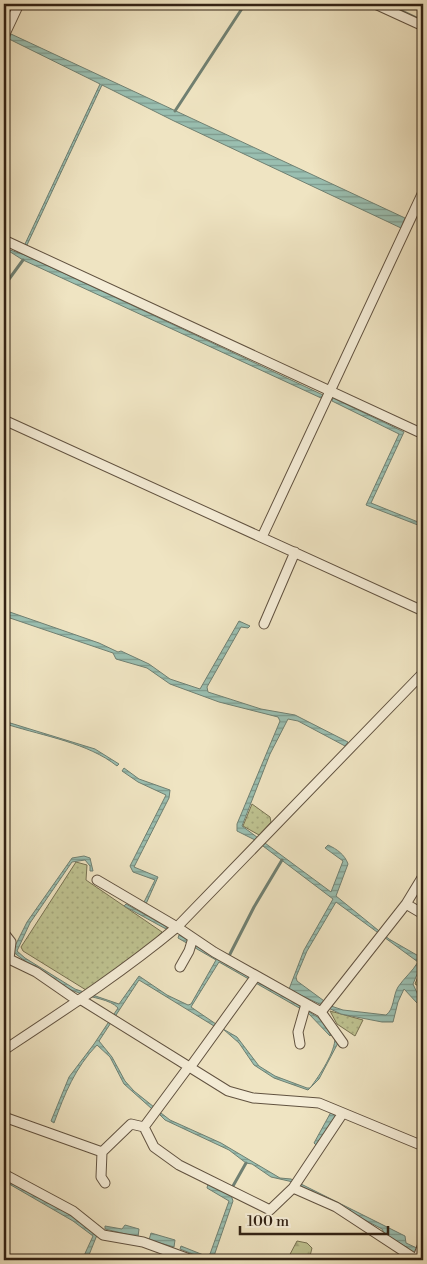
<svg xmlns="http://www.w3.org/2000/svg" width="427" height="1264" viewBox="0 0 427 1264" font-family="'Libre Bodoni',serif">
	<defs>
		<pattern id="grass-dots" width="8" height="8" patternUnits="userSpaceOnUse" patternTransform="scale(1.25)"><rect width="8" height="8" fill="#bec290"/><path d="M2 2h.1M6 6h.1" fill="none" stroke="#a4a67b" stroke-width="1.8" stroke-linecap="round"/></pattern>
		<pattern id="forest-firs" width="22" height="20" patternUnits="userSpaceOnUse" patternTransform="scale(1.25)"><rect width="22" height="20" fill="#bec290"/><path d="M5 1l3.5 6h-7zM16 11l3.5 6h-7z" fill="#a4a67b"/></pattern>
		<pattern id="water-rules" width="6" height="5" patternUnits="userSpaceOnUse" patternTransform="scale(1.25)"><rect width="6" height="5" fill="#9abfb1"/><path d="M0 2.5h6" fill="none" stroke="#7e9b8f"/></pattern>
	</defs>
	<rect width="100%" height="100%" fill="#efe4c2"/>
	<filter id="stains"><feTurbulence type="fractalNoise" baseFrequency=".004" numOctaves="4"/><feColorMatrix values="0 0 0 0 .2 0 0 0 0 .09 0 0 0 0 .02 0 0 0 .5 -.17"/></filter>
	<radialGradient id="worn" r=".72"><stop offset=".6" stop-color="#630" stop-opacity="0"/><stop offset="1" stop-color="#630" stop-opacity=".3"/></radialGradient>
	<path fill="url(#grass-dots)" stroke="#787252" d="M252,804L270,817L271,822L259,835L243,826Z
		M76,862L87,865L86,880L162,932L149,945L86,990L23,951L21,947Z
		M423,964V989L415,984Z
		M330,1011L363,1020L355,1036L337,1024Z"/>
	<path fill="url(#forest-firs)" stroke="#787252" d="M297,1241L307,1243L312,1248L309,1260H287Z"/>
	<path fill="url(#water-rules)" stroke="#708072" fill-rule="evenodd" d="M11,34L405,218L401,228L174,121L102,85L27,245L25,244L100,84L9,39Z
		M4,248L25,255L323,395L321,398L23,260Z
		M333,398L404,432L371,503L423,524V527L366,505L399,434L332,401Z
		M4,610L99,643L118,652L121,651L149,664L170,679L200,689L239,621L250,626L248,628L241,627L207,687L208,692L261,709L295,715L348,742L345,746L298,721L288,719L270,754L242,826L331,892L343,861L325,848L328,845C337,849 345,855 348,864L336,896L389,939L422,958L423,960L413,984L418,995L423,997V1006L417,1003L404,989L398,1002L393,1022H382L341,1014L294,992L290,1000L319,1018L332,1034L330,1036L308,1013L219,962L191,1007L216,1024L214,1026L139,980L99,1041L112,1057L125,1081L134,1091L154,1107L152,1109L124,1084L110,1057L97,1045C75,1068 65,1093 54,1123L51,1121L69,1077L94,1044L118,1008C110,999 92,998 82,994C53,985 28,963 4,945V939L14,948L27,922L72,858L84,856L90,858L93,871H90V866L85,860L72,862L30,923L17,951L25,958L75,989L119,1004L139,976L167,995L188,1005L191,1004L216,960L178,938L179,935L286,997L304,950L333,899L255,840L237,831V824L280,721L278,717L219,702L170,684L147,668L116,659L113,653L7,617L4,615ZM336,902L418,962C412,972 404,978 398,987C393,995 394,1010 386,1015L343,1010L331,1006L297,981L296,977L307,951Z
		M7,722L95,749L119,764L117,766C88,743 44,736 9,725L4,737Z
		M124,768L139,779L170,790L169,798L134,867L158,877L146,904L144,902L155,880L133,872L130,866L166,795L138,782L122,771Z
		M126,904L167,927L166,929L124,906Z
		M223,1029L237,1037L259,1066L275,1076L307,1088H310C320,1075 335,1052 335,1038L338,1043L319,1079L308,1090L274,1078L254,1065L239,1043Z
		M331,1112L337,1116L317,1146L314,1143Z
		M161,1113L170,1120L221,1143L280,1178L291,1179L405,1236L406,1243L419,1249L416,1254L407,1250L408,1248L385,1235L382,1229L293,1182L271,1177L252,1164L246,1163L229,1150L165,1120L160,1115Z
		M4,1177L72,1216L97,1235L87,1260H82L93,1236L73,1221L4,1181Z
		M208,1184L231,1195L233,1201L214,1256L216,1260H208L180,1249L181,1246L206,1256L210,1254L229,1201L207,1188Z
		M125,1225L139,1229L138,1237L105,1229V1226L122,1229Z
		M151,1233L175,1240L174,1247L149,1240Z"/>
	<g fill="none" stroke-linecap="round" stroke-linejoin="round">
		<path stroke="#708072" stroke-width="3" d="M387,4L423,21
			M175,111L245,4
			M4,286L23,260
			M229,956L254,907L282,860
			M233,1186L246,1163"/>
		<defs>
			<path id="street" d="M375,4L423,26
				M4,36L19,4
				M4,240L423,434
				M4,420L423,611
				M262,537L423,192
				M264,624L295,552
				M97,880L177,927L214,952L321,1012L343,1043
				M406,904L423,914
				M4,933L11,942L9,959L36,972L78,1001
				M180,967L189,951L193,938
				M80,999L228,1091L253,1098L319,1103L423,1146
				M321,1012L406,904L423,876
				M300,1044L298,1032L306,1004
				M4,1050C63,1011 123,972 177,927L423,673
				M4,1117L102,1152L131,1124L144,1127
				M144,1127L154,1147L179,1165L270,1210L293,1188L343,1113
				M144,1127L187,1069L191,1066L256,976
				M102,1152L101,1177L105,1183
				M4,1174L73,1211L103,1235L143,1242L192,1260
				M293,1188L336,1207L417,1260
				M417,1260L423,1244"/>
		</defs>
		<use href="#street" stroke="#615240" stroke-width="11"/>
		<use href="#street" stroke="#f5edd7" stroke-width="9"/>
	</g>
	<rect width="427" height="1264" fill="none" stroke="#efe4c2" stroke-width="20"/>
	<rect x="5" y="5" width="417" height="1254" fill="none" stroke="#322214" stroke-width="2.5"/>
	<rect x="10" y="10" width="407" height="1244" fill="none" stroke="#322214"/>
	<path d="M240 1226v8h148v-8" fill="none" stroke="#322214" stroke-width="2.5"/>
	<text x="247" y="1226" font-size="15" fill="#322214" stroke="#f5edd7" stroke-width="4" paint-order="stroke">100 m</text>
	<rect width="100%" height="100%" filter="url(#stains)"/>
	<rect width="100%" height="100%" fill="url(#worn)"/>
</svg>
